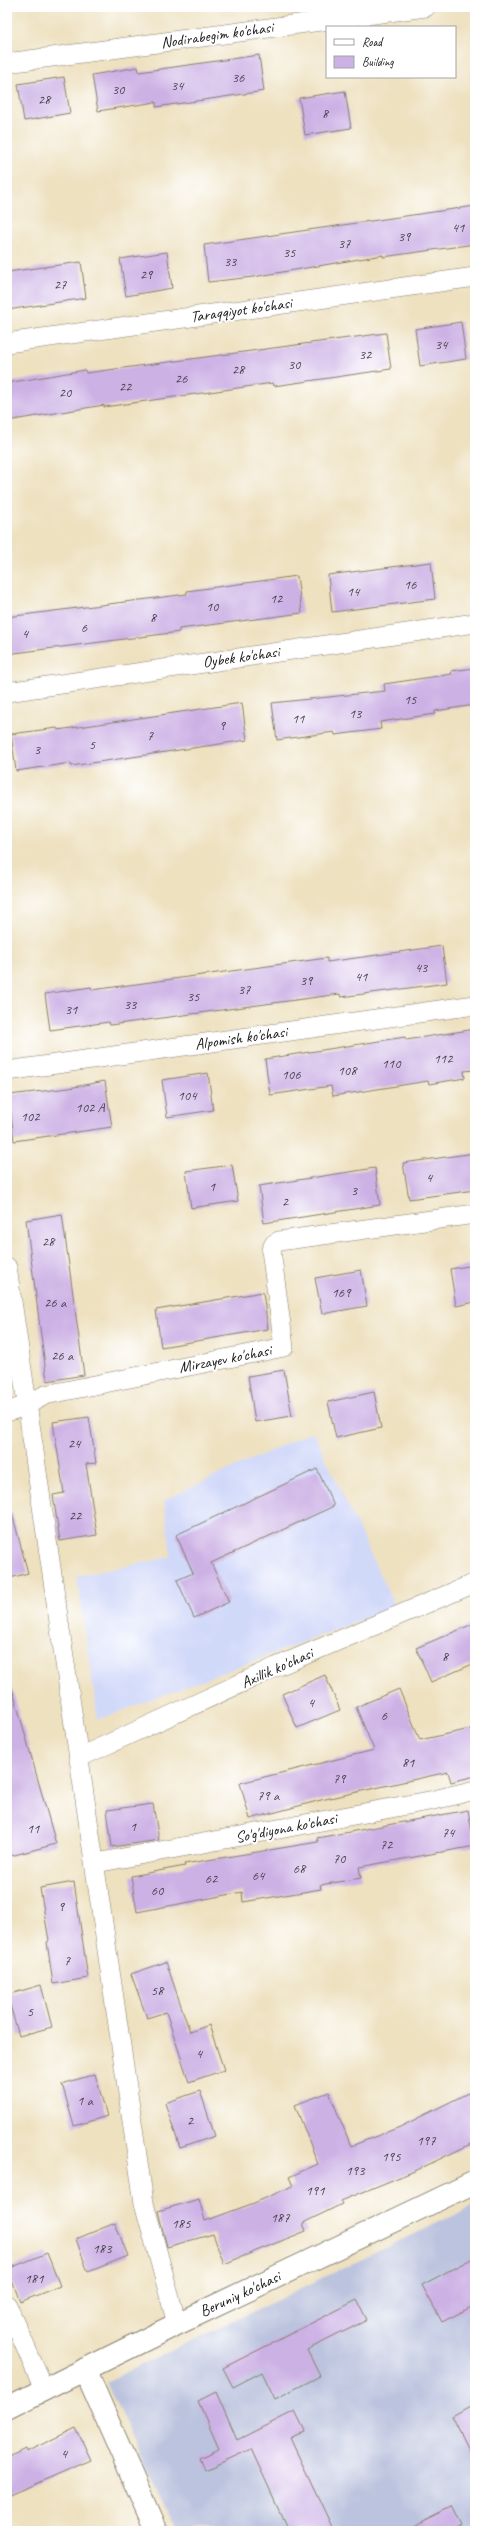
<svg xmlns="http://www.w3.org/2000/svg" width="482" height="2538" viewBox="0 0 482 2538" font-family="Caveat,sans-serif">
	<rect width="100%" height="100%" fill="#fff"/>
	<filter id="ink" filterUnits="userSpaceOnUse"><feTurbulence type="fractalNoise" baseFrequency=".025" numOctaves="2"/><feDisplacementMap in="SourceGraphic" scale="8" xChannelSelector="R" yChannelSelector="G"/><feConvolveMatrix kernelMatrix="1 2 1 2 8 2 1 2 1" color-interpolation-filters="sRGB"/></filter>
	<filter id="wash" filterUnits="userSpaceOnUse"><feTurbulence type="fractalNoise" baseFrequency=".012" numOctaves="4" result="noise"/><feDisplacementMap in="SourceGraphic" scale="16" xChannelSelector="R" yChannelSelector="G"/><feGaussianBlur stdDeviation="0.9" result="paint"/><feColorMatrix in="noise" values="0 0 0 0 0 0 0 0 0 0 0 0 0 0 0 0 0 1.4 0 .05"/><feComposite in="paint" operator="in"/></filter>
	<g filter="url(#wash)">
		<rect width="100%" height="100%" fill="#eee1c0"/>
		<path fill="#d1d9f9" d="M313,1431L395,1607L98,1720L77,1576L171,1557L164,1500Z"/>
		<path fill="#bbc3de" d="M475,2205V2531H177L106,2382Z"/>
		<g id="blocks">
			<path fill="#ccb1e5" d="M259,55L264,91L156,107V102L98,111L92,75L138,67L139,72Z
				M64,77L70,113L24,121L18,84Z
				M345,91L351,128L305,135L299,98Z
				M475,206V244L383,257V255L253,277L208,282L204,245Z
				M167,252L172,288L126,296L120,259Z
				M81,262L86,298L7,310V272Z
				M461,322L466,359L420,366L415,329Z
				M386,333L391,369L274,386L273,383L104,407V405L7,421V383L85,370L86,373Z
				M431,562L435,599L332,612L328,575Z
				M297,576L302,613L179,629V632L7,654V617L187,594V591Z
				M475,668V705L435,711V714L380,722L381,729L335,735L334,732L277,740L272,703L385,691L384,684L452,674L451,671Z
				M242,703L247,740L71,766V763L16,771L11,734L57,728L58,730Z
				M442,946L447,983L341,997L340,994L110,1025L109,1022L50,1030L45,994L91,987L92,990L327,958V962Z
				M475,1029V1070L464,1071L465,1078L429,1084L428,1081L333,1096L331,1086L270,1095L265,1059L405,1037L406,1040Z
				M208,1073L213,1110L167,1117L162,1080Z
				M105,1081L112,1127L14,1141L9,1095L69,1088Z
				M475,1153V1190L409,1199L403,1163Z
				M232,1165L238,1201L191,1208L186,1171Z
				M375,1168L380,1205L264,1223L259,1186Z
				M62,1214L84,1375L47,1381L26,1220Z
				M475,1265V1302L456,1306L450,1269Z
				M361,1270L367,1306L322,1314L315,1278Z
				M263,1292L268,1329L161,1347L156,1310Z
				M284,1370L292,1416L255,1422L248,1376Z
				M374,1392L381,1428L336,1438L328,1402Z
				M89,1417L96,1463L86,1464L97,1535L60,1541L53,1495L64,1493L53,1422Z
				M317,1469L334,1506L211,1563L229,1602L194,1618L177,1580L193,1573L176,1535Z
				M12,1513L28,1573L7,1579V1514Z
				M475,1623V1663L431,1682L416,1648Z
				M325,1675L340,1710L297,1728L282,1694Z
				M7,1688H12L56,1844L7,1857Z
				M399,1689L420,1740L475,1728V1776L451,1782L448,1772L321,1800L250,1819L240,1783L374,1750L356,1707Z
				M153,1804L159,1840L112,1847L107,1810Z
				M468,1810L475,1846L359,1867L361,1878L320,1885L321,1889L243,1902L242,1892L137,1912L131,1876L185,1866L184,1864L318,1842L317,1838Z
				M74,1882L88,1978L53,1984L47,1942L49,1941L40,1888Z
				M166,1962L190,2032L209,2025L224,2070L189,2082L166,2012L147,2018L131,1974Z
				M41,1985L52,2027L19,2036L7,1995Z
				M95,2074L107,2116L74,2126L62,2084Z
				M200,2091L215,2136L180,2148L165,2103Z
				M329,2092L351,2146L400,2127L468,2093L475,2108V2142L417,2170L341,2201L342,2204L303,2223L306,2231L224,2264L213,2234L167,2247L158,2211L199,2199L205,2221L254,2203L293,2186L289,2177L318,2164L295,2105Z
				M115,2223L128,2256L88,2272L76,2239Z
				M47,2253L60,2286L20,2302L8,2269Z
				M475,2257V2305L442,2322L422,2285Z
				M357,2300L367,2320L307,2350L320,2376L275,2399L262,2372L233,2387L223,2368Z
				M216,2392L237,2440L295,2411L305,2431L290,2438L334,2531H289L251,2449L205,2470L200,2458L219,2449L198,2401Z
				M470,2406L475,2416V2461L452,2416Z
				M76,2428L91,2460L7,2496V2458L25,2449L26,2452Z
				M452,2506L462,2526L452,2531H401Z"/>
		</g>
	</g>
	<g filter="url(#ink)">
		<use href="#blocks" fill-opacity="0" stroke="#857e6e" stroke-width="1"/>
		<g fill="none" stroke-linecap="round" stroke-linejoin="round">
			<defs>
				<path id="minor" d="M7,63L426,7
					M7,343L475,277
					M7,692L475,623
					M7,1071L475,1005
					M7,1267L144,2203L177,2324
					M7,1412L27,1405L45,1395L284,1347L271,1250L274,1244L279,1241L475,1214
					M80,1757L276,1667L475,1583
					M96,1863L434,1800L475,1790
					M7,2305L44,2389"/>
				<path id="tertiary" d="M85,2369L156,2531
					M7,2408L177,2324L475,2182"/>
			</defs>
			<use href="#minor" stroke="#857e6e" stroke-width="20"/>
			<use href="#tertiary" stroke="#857e6e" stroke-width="24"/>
			<use href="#minor" stroke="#fff" stroke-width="19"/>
			<use href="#tertiary" stroke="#fff" stroke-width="22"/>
		</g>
	</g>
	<g text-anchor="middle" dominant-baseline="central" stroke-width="4" stroke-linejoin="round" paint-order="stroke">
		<g font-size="14" fill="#48414e">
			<text x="238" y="77">36</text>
			<text x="177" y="85">34</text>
			<text x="118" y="89">30</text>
			<text x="44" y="99">28</text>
			<text x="325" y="113">8</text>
			<text x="458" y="227">41</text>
			<text x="404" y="236">39</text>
			<text x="344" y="243">37</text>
			<text x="289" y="252">35</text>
			<text x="230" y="261">33</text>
			<text x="146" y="274">29</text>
			<text x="60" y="284">27</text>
			<text x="441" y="344">34</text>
			<text x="365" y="354">32</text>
			<text x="294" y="364">30</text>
			<text x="238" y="369">28</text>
			<text x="181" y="378">26</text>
			<text x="125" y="386">22</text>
			<text x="65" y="392">20</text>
			<text x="410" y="584">16</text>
			<text x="353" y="591">14</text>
			<text x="276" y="598">12</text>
			<text x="212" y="606">10</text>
			<text x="153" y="617">8</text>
			<text x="84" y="627">6</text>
			<text x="25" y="633">4</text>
			<text x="410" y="699">15</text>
			<text x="355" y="713">13</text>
			<text x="298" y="718">11</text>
			<text x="222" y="725">9</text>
			<text x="150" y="735">7</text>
			<text x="92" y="744">5</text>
			<text x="37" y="749">3</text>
			<text x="421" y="967">43</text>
			<text x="361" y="976">41</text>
			<text x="306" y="980">39</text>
			<text x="244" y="989">37</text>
			<text x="193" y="996">35</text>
			<text x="130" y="1004">33</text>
			<text x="71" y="1009">31</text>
			<text x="443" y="1058">112</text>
			<text x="391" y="1063">110</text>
			<text x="347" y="1070">108</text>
			<text x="291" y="1074">106</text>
			<text x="187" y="1095">104</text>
			<text x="90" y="1107">102 А</text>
			<text x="30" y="1116">102</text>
			<text x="429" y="1177">4</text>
			<text x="212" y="1186">1</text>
			<text x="354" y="1190">3</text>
			<text x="285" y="1201">2</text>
			<text x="48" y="1241">28</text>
			<text x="341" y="1292">169</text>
			<text x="55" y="1302">26 а</text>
			<text x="62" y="1355">26 а</text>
			<text x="74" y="1443">24</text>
			<text x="75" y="1515">22</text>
			<text x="445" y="1656">8</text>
			<text x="311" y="1702">4</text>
			<text x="384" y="1715">6</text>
			<text x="408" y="1762">81</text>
			<text x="339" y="1778">79</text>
			<text x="268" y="1795">79 а</text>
			<text x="133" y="1826">1</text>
			<text x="33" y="1828">11</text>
			<text x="448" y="1832">74</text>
			<text x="386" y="1844">72</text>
			<text x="339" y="1858">70</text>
			<text x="299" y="1868">68</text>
			<text x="258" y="1875">64</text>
			<text x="211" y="1878">62</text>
			<text x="157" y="1890">60</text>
			<text x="61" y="1906">9</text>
			<text x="67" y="1960">7</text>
			<text x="157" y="1990">58</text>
			<text x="30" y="2011">5</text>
			<text x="199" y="2053">4</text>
			<text x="85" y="2100">1 а</text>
			<text x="190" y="2120">2</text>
			<text x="426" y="2140">197</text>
			<text x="391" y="2156">195</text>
			<text x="355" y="2170">193</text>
			<text x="315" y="2190">191</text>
			<text x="280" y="2217">187</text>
			<text x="181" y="2223">185</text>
			<text x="102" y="2248">183</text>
			<text x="34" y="2278">181</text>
			<text x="64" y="2453">4</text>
		</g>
		<g font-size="16" fill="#1c1c1c" stroke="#fff">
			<text transform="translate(217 35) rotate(-8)">Nodirabegim ko'chasi</text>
			<text transform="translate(241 310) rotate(-8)">Taraqqiyot ko'chasi</text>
			<text transform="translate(241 657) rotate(-8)">Oybek ko'chasi</text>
			<text transform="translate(241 1038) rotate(-8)">Alpomish ko'chasi</text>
			<text transform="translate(225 1359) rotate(-11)">Mirzayev ko'chasi</text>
			<text transform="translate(277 1668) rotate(-24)">Axillik ko'chasi</text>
			<text transform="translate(286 1828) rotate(-11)">So'g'diyona ko'chasi</text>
			<text transform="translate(240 2294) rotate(-25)">Beruniy ko'chasi</text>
		</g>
	</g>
	<rect width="482" height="2538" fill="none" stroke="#fff" stroke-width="24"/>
	<rect x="326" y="26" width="130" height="52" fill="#ffffff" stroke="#a4a4a4"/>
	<rect x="334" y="39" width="20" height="6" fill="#ffffff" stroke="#a4a4a4"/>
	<text x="362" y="46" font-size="12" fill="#1c1c1c">Road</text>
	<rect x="334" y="56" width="20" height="12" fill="#ccb1e5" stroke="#a4a4a4"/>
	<text x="362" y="66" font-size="12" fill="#1c1c1c">Building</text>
</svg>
